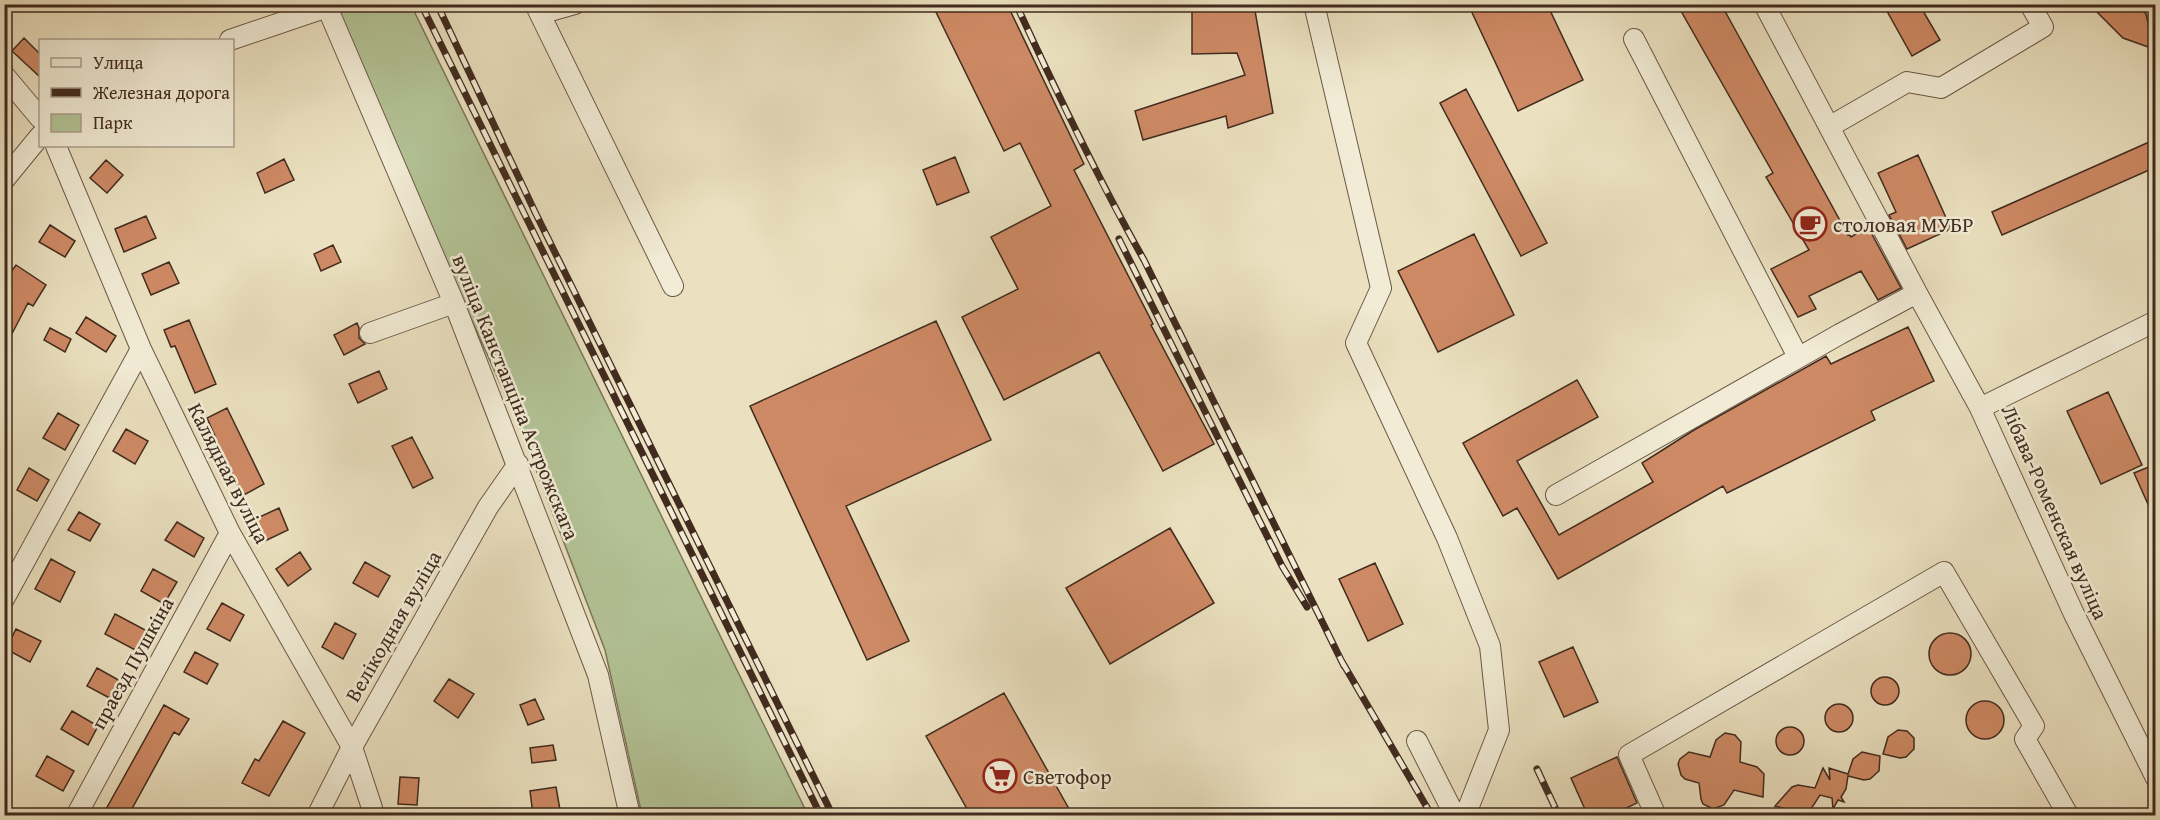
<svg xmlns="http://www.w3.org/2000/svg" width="2160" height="820" viewBox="0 0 2160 820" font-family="'Gentium Book Plus',serif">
	<rect width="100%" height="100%" fill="#ebe1c0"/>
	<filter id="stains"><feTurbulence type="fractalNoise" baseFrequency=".00333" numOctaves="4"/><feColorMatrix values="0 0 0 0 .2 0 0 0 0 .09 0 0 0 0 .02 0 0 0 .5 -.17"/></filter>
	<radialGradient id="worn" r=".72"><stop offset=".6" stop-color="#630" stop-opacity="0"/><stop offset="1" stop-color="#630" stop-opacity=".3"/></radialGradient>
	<path fill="#b3c396" stroke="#7a775a" stroke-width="1.5" d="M336,5H411L808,815H642L605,650L519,425L388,135Z"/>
	<path fill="#ce8a65" stroke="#412b1f" stroke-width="1.5" d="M932,4H1007L1084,164L1074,170L1153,324L1151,325L1214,444L1163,471L1099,352L1004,400L962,317L1018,289L991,237L1051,206L1020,143L1004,151Z
		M1192,4H1219V10L1254,5L1273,113L1228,128L1226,116L1143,140L1135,111L1245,75L1237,53L1192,54Z
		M1468,4H1547L1583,80L1518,111Z
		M1677,4H1721L1848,235L1849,234L1851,237L1868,227L1901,288L1878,300L1861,271L1809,296L1816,309L1798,317L1771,269L1809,250L1766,177L1773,173Z
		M1883,4H1919L1940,40L1912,56Z
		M2089,4H2135L2146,14L2154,49L2123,38Z
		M24,38L40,54V77L12,51Z
		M1466,89L1547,243L1521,256L1440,103Z
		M2156,139V167L2002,235L1992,212Z
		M1918,155L1951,229L1907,249L1889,215L1896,212L1878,173Z
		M955,157L969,192L937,205L923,170Z
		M284,159L294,180L265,193L257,173Z
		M106,160L123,175L107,193L90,178Z
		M146,216L156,238L124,252L115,229Z
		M50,225L75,241L65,257L39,242Z
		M1474,234L1514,315L1438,352L1398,271Z
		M333,245L341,262L321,271L314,254Z
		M169,262L179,283L151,295L142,274Z
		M16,265L46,285L33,306L28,303L4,349V282Z
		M86,317L116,336L106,352L76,333Z
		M189,320L216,384L195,393L175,346L171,347L164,330Z
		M936,321L991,440L846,506L909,641L867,660L750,406Z
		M357,323L359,328V338L365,344L344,355L334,335Z
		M1908,327L1934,381L1871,411L1875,420L1727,493L1723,486L1558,579L1517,508L1503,516L1463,443L1577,380L1598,417L1517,461L1559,535L1653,482L1642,463L1694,430L1821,359L1826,356L1831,364Z
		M50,328L71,339L65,352L44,340Z
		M379,371L387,389L358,403L349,384Z
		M2108,392L2142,465L2101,484L2067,411Z
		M227,408L264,484L242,496L207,418Z
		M58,413L79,425L65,450L43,438Z
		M126,429L148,441L135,464L113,451Z
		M412,437L433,478L413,488L392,446Z
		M2156,464V522L2134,473Z
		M29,468L49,480L37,501L17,490Z
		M279,508L288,530L265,541L255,519Z
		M79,512L100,524L90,541L68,530Z
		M177,522L204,538L194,557L165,540Z
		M1170,528L1214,603L1110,664L1066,588Z
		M300,552L311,569L288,586L276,569Z
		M51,559L75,572L60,602L35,589Z
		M365,562L390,576L378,597L353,583Z
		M1375,563L1403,624L1368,641L1339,579Z
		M153,569L177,582L164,604L141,591Z
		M222,603L244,615L230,641L207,629Z
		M115,614L149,632L139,652L105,634Z
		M335,623L356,634L343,659L322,647Z
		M16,629L41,641L30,662L6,649Z
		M1929 654a21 21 0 1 1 42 0a21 21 0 1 1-42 0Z
		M1573,647L1598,702L1564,717L1539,662Z
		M195,652L218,664L207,684L184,672Z
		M97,668L124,683L115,701L87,686Z
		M1871 691a14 14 0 1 1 28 0a14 14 0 1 1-28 0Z
		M449,679L474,694L458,718L434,701Z
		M1004,693L1073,816H971L926,736Z
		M535,699L544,719L528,725L520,705Z
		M1966 720a19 19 0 1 1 38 0a19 19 0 1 1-38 0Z
		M1825 718a14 14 0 1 1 28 0a14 14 0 1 1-28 0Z
		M164,705L189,719L179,735L174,732L128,816H113L105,811Z
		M72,711L98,726L88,745L61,729Z
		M283,721L305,733L269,796L242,783L255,759L259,761Z
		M1776 741a14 14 0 1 1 28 0a14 14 0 1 1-28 0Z
		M1898,730L1907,731L1914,738V749L1906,757L1900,758L1883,754L1888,737Z
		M1725,733L1735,735L1741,742L1740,762L1757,767L1764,774L1763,797L1734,790L1724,805L1713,809L1703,804L1701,799L1699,783L1685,779L1681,775L1678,764L1680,759L1689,752L1710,757L1716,740Z
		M553,745L556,760L532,763L530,748Z
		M1862,752L1880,756L1879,771L1870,779L1864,780L1848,776L1846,789L1841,797L1844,802L1838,800L1833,809L1832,798L1820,795L1811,809L1806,812L1800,813L1775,806L1792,787L1798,785L1815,788L1823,768L1830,780L1829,768L1848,774L1853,759Z
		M47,756L74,771L63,791L36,776Z
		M1617,757L1637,803L1610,816H1588L1571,778Z
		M400,777L419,778L417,805L398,804Z
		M556,787L560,810L533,815L530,791Z"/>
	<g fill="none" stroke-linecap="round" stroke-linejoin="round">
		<defs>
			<path id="minor" d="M535,4L673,286
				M1314,4L1381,288L1356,343L1447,538L1490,646L1499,730L1465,816
				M1764,4L1917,293
				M327,7L454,303L598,675L630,816
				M540,14L575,4
				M1634,39L1798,357
				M230,40L336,4
				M4,75L40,118
				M1829,127L1907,82L1941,88L2043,27L2030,4
				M56,146L141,349L230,533L352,747L372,808V816
				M4,180L40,136
				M2156,321L1980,408L2074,614L2156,778
				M370,333L454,303
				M1556,495L1840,334L1917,293L1980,408
				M4,599L141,349
				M1417,741L1455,816
				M76,816L230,533
				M317,816L352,747L488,507L518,464
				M1656,816L1629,755L1944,572L2034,726L2025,739L2068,815"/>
		</defs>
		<use href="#minor" stroke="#6c5847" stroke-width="22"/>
		<use href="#minor" stroke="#f2ecd6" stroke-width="20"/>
		<defs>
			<path id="rail" d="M421,4L821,816
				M437,4L535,212L833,816
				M1016,4C1056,91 1097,177 1144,260L1344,666
				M1119,239L1282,566L1307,607
				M1341,660L1432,816
				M1537,769L1559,816"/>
		</defs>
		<use href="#rail" stroke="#412b1f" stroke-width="7"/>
		<use href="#rail" stroke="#f2ecd6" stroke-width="4.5" stroke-dasharray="14" stroke-linecap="butt"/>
	</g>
	<defs>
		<symbol id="cafe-ring" viewBox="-11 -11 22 22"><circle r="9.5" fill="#f2ecd6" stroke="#8f2418" stroke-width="1.5"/><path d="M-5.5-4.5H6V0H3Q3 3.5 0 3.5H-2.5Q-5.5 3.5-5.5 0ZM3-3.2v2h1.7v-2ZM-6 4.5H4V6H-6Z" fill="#8f2418"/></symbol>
		<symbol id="supermarket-ring" viewBox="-11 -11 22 22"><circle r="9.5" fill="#f2ecd6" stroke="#8f2418" stroke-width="1.5"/><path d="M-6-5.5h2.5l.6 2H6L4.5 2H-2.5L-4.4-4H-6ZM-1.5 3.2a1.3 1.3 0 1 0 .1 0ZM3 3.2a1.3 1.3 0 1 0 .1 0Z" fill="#8f2418"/></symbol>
	</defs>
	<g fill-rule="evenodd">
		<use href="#cafe-ring" x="1791" y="205" width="38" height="38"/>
		<use href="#supermarket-ring" x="981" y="757" width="38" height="38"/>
	</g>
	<g text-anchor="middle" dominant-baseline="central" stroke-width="5" stroke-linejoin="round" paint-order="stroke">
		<g font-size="21" fill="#412b1f" stroke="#f2ecd6" text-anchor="start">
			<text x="1833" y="224">столовая МУБР</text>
			<text x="1023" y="776">Светофор</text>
		</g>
		<g font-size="21" fill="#412b1f" stroke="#f2ecd6">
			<text transform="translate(516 397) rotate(68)">вуліца Канстанціна Астрожскага</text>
			<text transform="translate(229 473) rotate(63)">Калядная вуліца</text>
			<text transform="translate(2055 512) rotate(66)">Лібава-Роменская вуліца</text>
			<text transform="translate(393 626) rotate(-60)">Велікодная вуліца</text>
			<text transform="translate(132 663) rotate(-61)">праезд Пушкіна</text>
		</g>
	</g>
	<rect width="2160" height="820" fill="none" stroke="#ebe1c0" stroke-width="24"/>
	<rect x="6" y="6" width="2148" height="808" fill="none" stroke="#412b1f" stroke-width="3"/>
	<rect x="12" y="12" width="2136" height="796" fill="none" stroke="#412b1f" stroke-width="1.5"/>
	<rect x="39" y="39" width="195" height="108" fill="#f2ecd6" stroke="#ab9f8d" stroke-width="1.5"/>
	<rect x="51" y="58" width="30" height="9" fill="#f2ecd6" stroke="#ab9f8d" stroke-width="1.5"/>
	<text x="93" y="69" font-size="18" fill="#412b1f">Улица</text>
	<rect x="51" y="88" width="30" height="9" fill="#412b1f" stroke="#ab9f8d" stroke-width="1.5"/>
	<text x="93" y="99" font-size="18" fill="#412b1f">Железная дорога</text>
	<rect x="51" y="114" width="30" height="18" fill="#b3c396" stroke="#ab9f8d" stroke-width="1.5"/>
	<text x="93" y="129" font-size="18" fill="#412b1f">Парк</text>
	<rect width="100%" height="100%" filter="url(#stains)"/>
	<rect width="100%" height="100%" fill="url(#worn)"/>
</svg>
